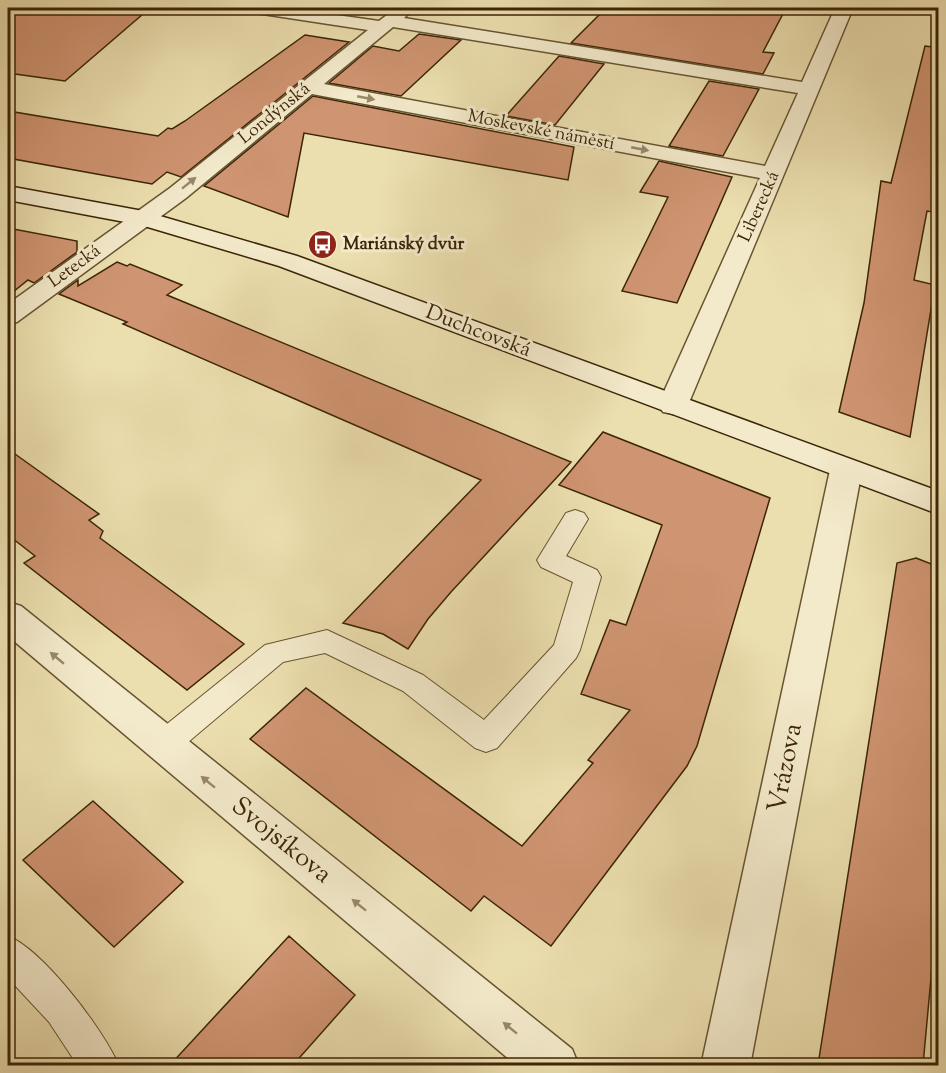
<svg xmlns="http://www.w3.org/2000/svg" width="946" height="1073" viewBox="0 0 946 1073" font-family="'Sorts Mill Goudy',serif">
	<rect width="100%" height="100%" fill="#ecdfaf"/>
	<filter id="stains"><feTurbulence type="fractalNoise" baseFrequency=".00333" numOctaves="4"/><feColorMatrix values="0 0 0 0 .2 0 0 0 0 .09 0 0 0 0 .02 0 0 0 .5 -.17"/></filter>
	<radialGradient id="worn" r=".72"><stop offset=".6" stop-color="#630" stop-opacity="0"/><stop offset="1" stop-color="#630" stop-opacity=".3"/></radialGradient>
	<path fill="#cf9471" stroke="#3c2507" stroke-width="1.5" d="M8,8H150L65,81L8,73Z
		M606,8H786L763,52L774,53L763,74L571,43Z
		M419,34L461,40L401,96L329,83L373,46L399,51Z
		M305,35L349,42L181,177L167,172L152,184L8,158V111L158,136L168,128L172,129L185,121Z
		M925,46L939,48V213L927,211L914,280L935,285L910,437L839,412L864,303L881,181L891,183Z
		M559,56L604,64L555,125L506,116Z
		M709,81L759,89L723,156L669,146Z
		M313,96L574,147L568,180L304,133L288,217L204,186Z
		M659,161L732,177L677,303L622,291L668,197L640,192Z
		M8,228L77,241V252L34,283L28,280L8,296Z
		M117,262L127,266L130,264L182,285L167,295L571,462L451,592L428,619L408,649L383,634L343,623L481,480L123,324L127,322L59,294L78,280V286Z
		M603,432L770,498L697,746L687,766L551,946L484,896L471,911L250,739L306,688L522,846L593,763L588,760L630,710L581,694L610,620L626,625L662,525L559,485Z
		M8,449L99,514L89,520L103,531L100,538L244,644L187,690L24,563L35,556L8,535Z
		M916,558L939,567V891L923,1065H818L897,563Z
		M93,801L183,882L114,947L23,860Z
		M289,936L355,995L293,1065H170Z"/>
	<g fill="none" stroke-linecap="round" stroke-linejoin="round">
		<defs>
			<path id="lane" d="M575,510L584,513L588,519L566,556L597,570L601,577L580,650L576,658L497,748L486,752L475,748L403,691L325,653L283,662L174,754L163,758L152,754L148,745L152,736L265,645L327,630L423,675L484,720L554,645L573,582L541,567L537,560L566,513Z
				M8,936C43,950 104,1030 119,1066H78L49,1022L8,978Z"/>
			<path id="street" d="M248,8H287L379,21L396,8H414L404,18L802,82L835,8H853L688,405L683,412L673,414L663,412L658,405L760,178L312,94L186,198L17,322L8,324V304L170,188L368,30L256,13L250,12ZM393,27L798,93L765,166L324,84Z
				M846,460L857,463L862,470L750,1066H701L830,470L835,463Z
				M8,602L21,606L572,1049L579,1066H517L8,636Z"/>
			<path id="secondary" d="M8,186L143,211L297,256L938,491V514L279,266L141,225L8,200Z"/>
		</defs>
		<use href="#lane" stroke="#685431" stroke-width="2"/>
		<use href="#street" stroke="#685431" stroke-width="3"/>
		<use href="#secondary" stroke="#3c2507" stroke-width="3"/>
		<use href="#lane" fill="#f3eacb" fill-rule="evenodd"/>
		<use href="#street" fill="#f3eacb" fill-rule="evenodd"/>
		<use href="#secondary" fill="#f3eacb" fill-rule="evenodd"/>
	</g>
	<defs><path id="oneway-solid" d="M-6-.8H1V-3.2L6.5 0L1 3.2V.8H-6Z" transform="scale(1.5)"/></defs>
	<g fill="#988869">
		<use href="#oneway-solid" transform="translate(366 98) rotate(11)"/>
		<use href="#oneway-solid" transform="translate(640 149) rotate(11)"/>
		<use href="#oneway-solid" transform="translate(189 183) rotate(-39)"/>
		<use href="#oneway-solid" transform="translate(57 658) rotate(-140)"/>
		<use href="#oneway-solid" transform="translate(208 782) rotate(-141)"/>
		<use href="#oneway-solid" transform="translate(359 905) rotate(-141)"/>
		<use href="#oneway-solid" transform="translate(510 1028) rotate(-141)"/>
	</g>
	<defs>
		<symbol id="bus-disc" viewBox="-11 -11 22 22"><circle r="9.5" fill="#8f2418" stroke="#f3eacb"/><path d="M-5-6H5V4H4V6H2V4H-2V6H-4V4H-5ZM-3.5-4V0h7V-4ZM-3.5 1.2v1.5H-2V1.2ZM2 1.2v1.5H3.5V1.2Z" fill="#fff"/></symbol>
	</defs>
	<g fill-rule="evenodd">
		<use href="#bus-disc" x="306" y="228" width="33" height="33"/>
	</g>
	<g text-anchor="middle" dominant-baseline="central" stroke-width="6" stroke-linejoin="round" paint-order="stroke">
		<g font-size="18" fill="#3c2507" stroke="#f3eacb">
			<text transform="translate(275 114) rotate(-39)">Londýnská</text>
			<text transform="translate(541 131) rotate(11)">Moskevské náměstí</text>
			<text transform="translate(760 207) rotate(-66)">Liberecká</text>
			<text transform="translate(75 267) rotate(-36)">Letecká</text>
		</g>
		<g font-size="18" font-weight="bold" fill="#3c2507" stroke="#f3eacb" text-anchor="start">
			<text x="343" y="245">Mariánský dvůr</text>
		</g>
		<g font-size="21" fill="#3c2507" stroke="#f3eacb">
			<text transform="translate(478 332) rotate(21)">Duchcovská</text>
		</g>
		<g font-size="26" fill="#3c2507" stroke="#f3eacb">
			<text transform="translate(786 768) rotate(-79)">Vrázova</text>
			<text transform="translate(281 841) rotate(39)">Svojsíkova</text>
		</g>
	</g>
	<rect width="946" height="1073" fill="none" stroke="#ecdfaf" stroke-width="30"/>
	<rect x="9" y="9" width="928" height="1055" fill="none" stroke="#3c2507" stroke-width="3"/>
	<rect x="15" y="15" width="916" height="1043" fill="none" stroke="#3c2507" stroke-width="1.5"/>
	<rect width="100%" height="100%" filter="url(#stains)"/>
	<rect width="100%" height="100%" fill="url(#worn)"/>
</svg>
